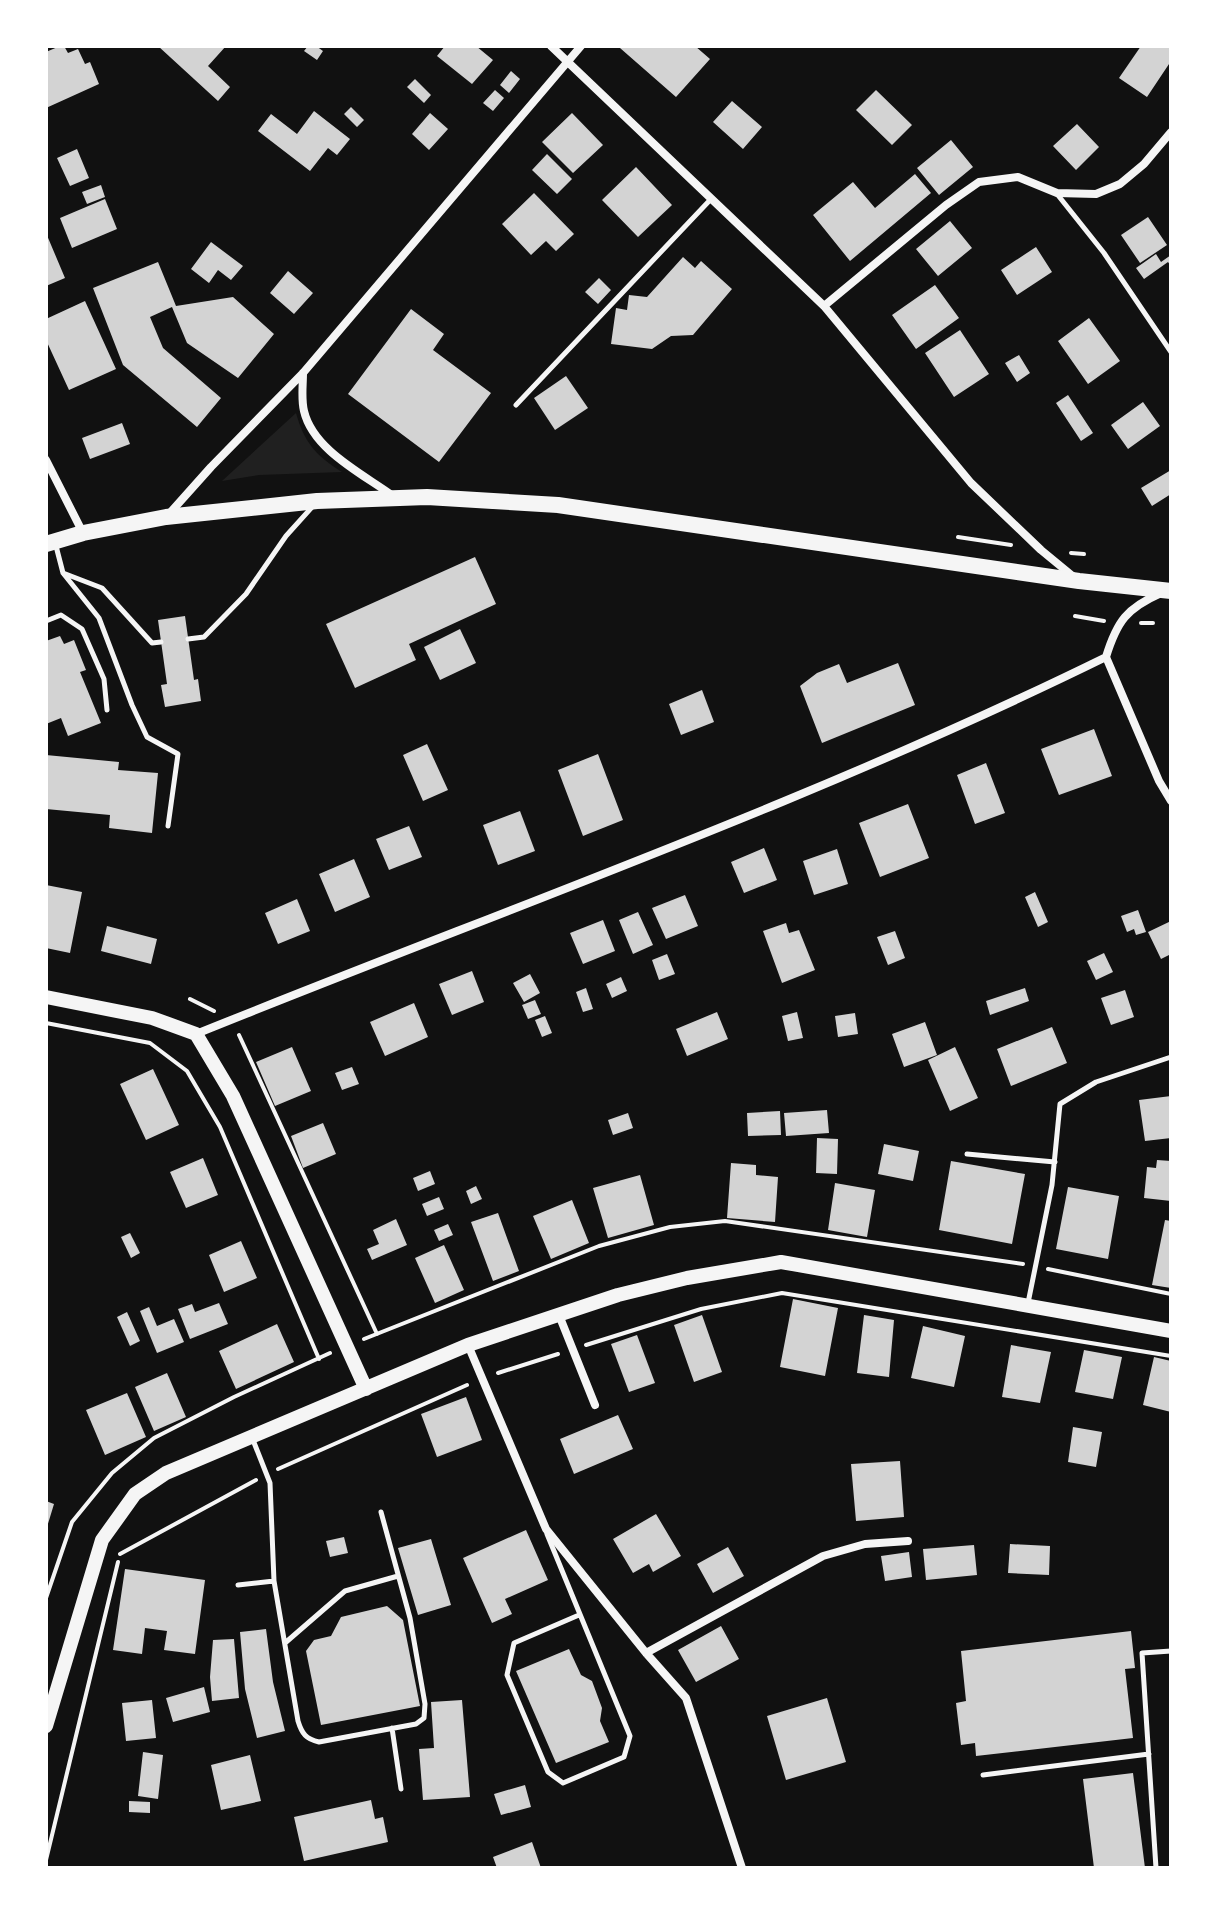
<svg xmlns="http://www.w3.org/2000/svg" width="1217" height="1914" viewBox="0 0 1217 1914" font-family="'PT Sans',sans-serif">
	<rect width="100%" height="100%" fill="#111"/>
	<path fill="#202020" d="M296,413C304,442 316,456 342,472L259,475L222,481Z"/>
	<path fill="#d3d3d3" d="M60,46H64L68,53L78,49L85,64L90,62L99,84L46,108V52Z
		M158,46H226L208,66L230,87L218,101Z
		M308,46H316L323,51L317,60L304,51Z
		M445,46H476L493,60L472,84L437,56Z
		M622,46H695L710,59L676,97L620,48Z
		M1141,46H1171V61L1147,97L1119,78Z
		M511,71L520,79L509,93L500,85Z
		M415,79L431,95L424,103L407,87Z
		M495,90L504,98L493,111L483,103Z
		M876,90L912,125L892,145L856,110Z
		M732,101L762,127L743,149L713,122Z
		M351,107L364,120L357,127L344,114Z
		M314,111L350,139L337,155L328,148L310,171L258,131L271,114L297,134Z
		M430,113L448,129L429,150L412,134Z
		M572,113L603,145L573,173L542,142Z
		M1077,124L1099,147L1076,170L1053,146Z
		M951,140L973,167L939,195L917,168Z
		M77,149L89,178L70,186L57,158Z
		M547,154L572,179L557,194L532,170Z
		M636,167L672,205L638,237L602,200Z
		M915,174L931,193L850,261L813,215L853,182L875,208Z
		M101,185L105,197L87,204L82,192Z
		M534,193L574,234L556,251L546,241L531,255L502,224Z
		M105,199L117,229L72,248L60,218Z
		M1148,217L1167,245L1140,263L1121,235Z
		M950,221L972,248L938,276L916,249Z
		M46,233L65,278L46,286Z
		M211,242L243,266L231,280L218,270L209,283L191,269Z
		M1036,247L1052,272L1017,295L1001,270Z
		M1156,254L1161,262L1171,255V266L1168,262L1144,279L1136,268Z
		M683,257L695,268L701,261L732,289L693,335L671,336L652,349L611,344L616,308L627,310L629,295L647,297Z
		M158,262L176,306L233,297L274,334L238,378L187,343L172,307L150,317L163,348L221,398L197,427L123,365L93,288Z
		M288,271L313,293L294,314L270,293Z
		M599,278L611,290L598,304L585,292Z
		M935,285L959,318L916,349L892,315Z
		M85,301L116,369L69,390L46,340V319Z
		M411,309L444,334L433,350L491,393L439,462L348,394Z
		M1089,318L1120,361L1088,384L1058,341Z
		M960,330L989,374L954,397L925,353Z
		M1019,355L1030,373L1017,382L1005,363Z
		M566,376L588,408L555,430L534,398Z
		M1068,395L1093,433L1081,441L1056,403Z
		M1143,402L1160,426L1128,449L1111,425Z
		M122,423L130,444L90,459L82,438Z
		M1171,470V494L1152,506L1141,488Z
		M475,557L496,604L409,644L416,660L355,688L326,624Z
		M185,616L194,680L198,679L201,701L165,707L161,685L167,684L158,620Z
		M460,629L476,663L440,680L424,647Z
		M60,636L64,644L74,640L86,670L80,672L101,723L68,736L61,718L46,724V641Z
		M898,663L915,705L822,743L800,686L817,673L839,664L847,683Z
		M702,690L714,722L681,735L669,704Z
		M1094,729L1112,776L1059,795L1041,749Z
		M427,744L448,790L423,801L403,755Z
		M598,754L623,820L583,836L558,770Z
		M46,755L119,762L118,770L158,773L152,833L109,828L110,815L46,809Z
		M986,763L1005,813L975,824L957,775Z
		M908,804L929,858L880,877L859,823Z
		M520,811L535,851L498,865L483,825Z
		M409,826L422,857L389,870L376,839Z
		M764,848L777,880L744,893L731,862Z
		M837,849L848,884L814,895L803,861Z
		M354,859L370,897L335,912L319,874Z
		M46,885L82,892L70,953L46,948Z
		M1035,892L1048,922L1038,927L1025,897Z
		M685,895L698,926L666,939L652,908Z
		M297,899L310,931L278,944L265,913Z
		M1138,910L1146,932L1136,935L1134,929L1127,932L1121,916Z
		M638,912L653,945L633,954L619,920Z
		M603,920L615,951L583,964L570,933Z
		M1171,921V954L1161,959L1148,932Z
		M786,923L789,933L799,930L815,970L782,983L763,931Z
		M107,926L157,939L151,964L101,951Z
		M895,931L905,958L888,965L877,937Z
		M1104,953L1113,972L1096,980L1087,961Z
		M667,954L675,974L659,980L652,960Z
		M472,971L484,1002L452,1015L439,984Z
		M530,974L540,993L524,1002L513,983Z
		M621,977L627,991L612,998L606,984Z
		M586,988L593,1009L583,1012L576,992Z
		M1025,988L1029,1001L990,1015L986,1001Z
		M1125,990L1134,1017L1111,1025L1101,998Z
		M535,1000L541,1014L528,1019L522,1005Z
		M414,1003L428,1037L385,1056L370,1022Z
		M717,1012L728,1039L687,1056L676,1029Z
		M797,1012L803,1038L788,1041L782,1016Z
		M855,1013L858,1034L838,1037L835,1016Z
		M545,1016L552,1033L542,1037L535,1020Z
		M925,1022L937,1055L904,1067L892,1034Z
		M1052,1027L1067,1063L1011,1086L997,1049Z
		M292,1047L311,1091L275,1106L256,1062Z
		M955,1047L978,1098L950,1111L928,1060Z
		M352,1067L359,1084L342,1090L335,1073Z
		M153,1069L179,1125L146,1140L120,1084Z
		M1171,1096V1138L1145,1141L1139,1100Z
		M827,1110L829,1133L786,1136L784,1113Z
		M780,1111L781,1135L748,1136L747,1113Z
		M628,1113L633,1128L613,1135L608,1120Z
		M323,1123L336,1154L303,1168L291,1136Z
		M817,1138L838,1139L837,1174L816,1173Z
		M884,1144L919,1151L913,1181L878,1174Z
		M203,1158L218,1195L186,1208L170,1172Z
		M1157,1160L1171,1161V1201L1144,1198L1147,1167L1156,1168Z
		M951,1161L1025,1174L1012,1244L939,1230Z
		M731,1163L756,1165V1175L778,1177L775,1222L727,1218Z
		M430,1171L435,1184L418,1191L413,1178Z
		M640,1175L654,1225L608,1238L593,1188Z
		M835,1183L875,1190L867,1237L828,1230Z
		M476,1186L482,1199L471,1204L466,1191Z
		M1068,1187L1119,1196L1108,1259L1056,1249Z
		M439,1197L444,1209L427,1216L422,1204Z
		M572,1200L589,1243L551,1259L533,1216Z
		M498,1213L519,1271L493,1281L471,1222Z
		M396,1219L407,1245L372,1260L367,1249L379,1244L373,1230Z
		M1165,1220L1171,1221V1288L1152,1285Z
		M448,1224L453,1235L439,1241L434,1230Z
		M130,1233L140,1253L131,1258L121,1237Z
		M241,1241L257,1278L224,1292L209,1255Z
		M444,1245L464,1290L435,1303L415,1258Z
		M793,1299L838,1308L825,1376L780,1367Z
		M219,1303L228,1324L190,1339L178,1309L192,1304L195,1312Z
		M149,1307L157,1326L174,1319L184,1342L157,1353L140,1311Z
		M127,1312L140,1341L130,1346L117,1317Z
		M702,1315L722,1372L694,1382L674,1325Z
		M864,1315L894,1320L889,1377L857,1373Z
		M277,1324L294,1362L236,1389L219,1351Z
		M923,1326L965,1336L954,1387L911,1378Z
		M637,1335L655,1383L629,1392L611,1344Z
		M1011,1345L1051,1352L1040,1403L1002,1397Z
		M1084,1350L1122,1357L1113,1399L1075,1392Z
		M1154,1357L1171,1361V1412L1143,1405Z
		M167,1373L186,1417L154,1431L135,1387Z
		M127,1393L146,1437L105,1455L86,1410Z
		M466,1397L482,1440L437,1457L421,1414Z
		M618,1415L633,1449L574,1474L560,1439Z
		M1073,1427L1102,1432L1096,1467L1068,1462Z
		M900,1461L904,1517L856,1521L851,1464Z
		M46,1501L54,1504L47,1527H46Z
		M656,1514L681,1556L653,1572L649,1564L633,1573L613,1539Z
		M526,1530L548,1580L505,1599L512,1614L492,1623L463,1558Z
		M344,1537L348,1553L330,1557L326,1541Z
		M431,1539L451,1605L418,1615L398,1548Z
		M1010,1544L1050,1546L1049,1575L1008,1573Z
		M974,1545L977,1575L926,1580L923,1549Z
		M728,1547L744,1576L713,1593L697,1564Z
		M909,1552L912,1577L885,1581L881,1556Z
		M125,1569L205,1580L195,1654L164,1650L167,1631L145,1628L142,1654L113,1650Z
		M387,1606L403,1620L420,1706L321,1725L306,1651L314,1640L331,1636L341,1617Z
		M721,1626L739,1659L696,1682L678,1650Z
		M266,1629L273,1682L285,1731L257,1738L245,1689L240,1632Z
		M1131,1631L1135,1668L1125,1669L1133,1738L976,1756L975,1743L961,1745L956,1703L966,1701L961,1651Z
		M234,1639L239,1698L212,1701L210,1677L213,1640Z
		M569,1649L581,1675L592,1681L602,1708L600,1721L609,1742L556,1763L516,1671Z
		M204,1687L210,1712L173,1722L166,1698Z
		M827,1698L846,1762L786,1780L767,1716Z
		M152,1700L156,1738L126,1741L122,1703Z
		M462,1700L470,1797L423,1800L419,1749L434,1748L431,1702Z
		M143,1752L163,1755L158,1799L138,1796Z
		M250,1755L261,1801L221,1810L211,1765Z
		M1133,1773L1145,1868H1094L1083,1779Z
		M525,1785L531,1807L501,1815L494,1794Z
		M371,1800L375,1819L383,1817L388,1842L304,1861L294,1817Z
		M129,1801L150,1802V1813L129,1812Z
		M532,1842L541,1868H497L493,1857Z"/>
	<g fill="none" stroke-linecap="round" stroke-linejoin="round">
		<path stroke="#f5f5f5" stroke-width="4" d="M958,537L1011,545
			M1071,553L1084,554
			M1075,616L1104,621
			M1141,623H1153
			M190,999L214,1011
			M46,1023L150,1043L187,1071L220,1127L319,1359
			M239,1035L377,1334
			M1048,1269L1171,1294
			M364,1339L599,1246L670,1227L725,1221L1023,1264
			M586,1345L701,1309L782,1293L1171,1356
			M498,1373L558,1354
			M278,1469L467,1385
			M120,1554L256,1480
			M46,1598L72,1522L112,1473L154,1438L234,1397L330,1353
			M46,1860L118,1562"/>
		<path stroke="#f5f5f5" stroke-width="5" d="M1057,194L1104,253L1171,352
			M516,405L711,199
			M56,546L63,573L99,618L132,705L147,737L178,754L168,826
			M63,573L102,588L152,643L161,642
			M46,621L61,615L82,629L104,679L107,710
			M188,639L204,637L246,594L286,536L313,506
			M967,1154L1055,1162
			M1028,1303L1052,1185L1060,1104L1096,1082L1171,1057
			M253,1440L270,1483L274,1581L298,1721C302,1734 306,1739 319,1742L416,1724L424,1718L425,1704L410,1618L381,1512
			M547,1534L630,1736L624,1757L563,1783L548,1772L507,1675L514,1643L579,1615
			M238,1585L274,1581
			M285,1643L345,1591L398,1576
			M392,1728L401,1789
			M983,1775L1149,1754
			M1156,1868L1142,1653L1171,1651"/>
		<path stroke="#f5f5f5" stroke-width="8" d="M551,46L824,306L971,483L1041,550L1075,578
			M824,306L946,205L979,182L1018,177L1057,193L1096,194L1120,184L1144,164L1171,132
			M303,373C303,385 301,399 304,411C313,450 363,474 393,496
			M46,460L83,533
			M169,514L211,467L303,373L581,46
			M1106,657L1159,781L1171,801
			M196,1034C500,911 811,802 1106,657C1117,621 1127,608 1161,593
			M559,1315L595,1405
			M468,1345L546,1529L646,1653L686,1698L742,1868
			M646,1653L823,1556L865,1544L908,1541"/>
		<path stroke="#f5f5f5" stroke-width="14" d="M46,997L152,1018L196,1034L233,1096L366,1389
			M46,1726L102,1540L135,1494L166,1473L468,1345L618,1295L687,1278L781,1262L1171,1331"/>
		<path stroke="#f5f5f5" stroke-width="16" d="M46,544L83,533L166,517L317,501L427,497L558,505L1079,581L1171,591"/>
	</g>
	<rect width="1217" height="1914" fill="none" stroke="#ffffff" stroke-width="96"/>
</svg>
